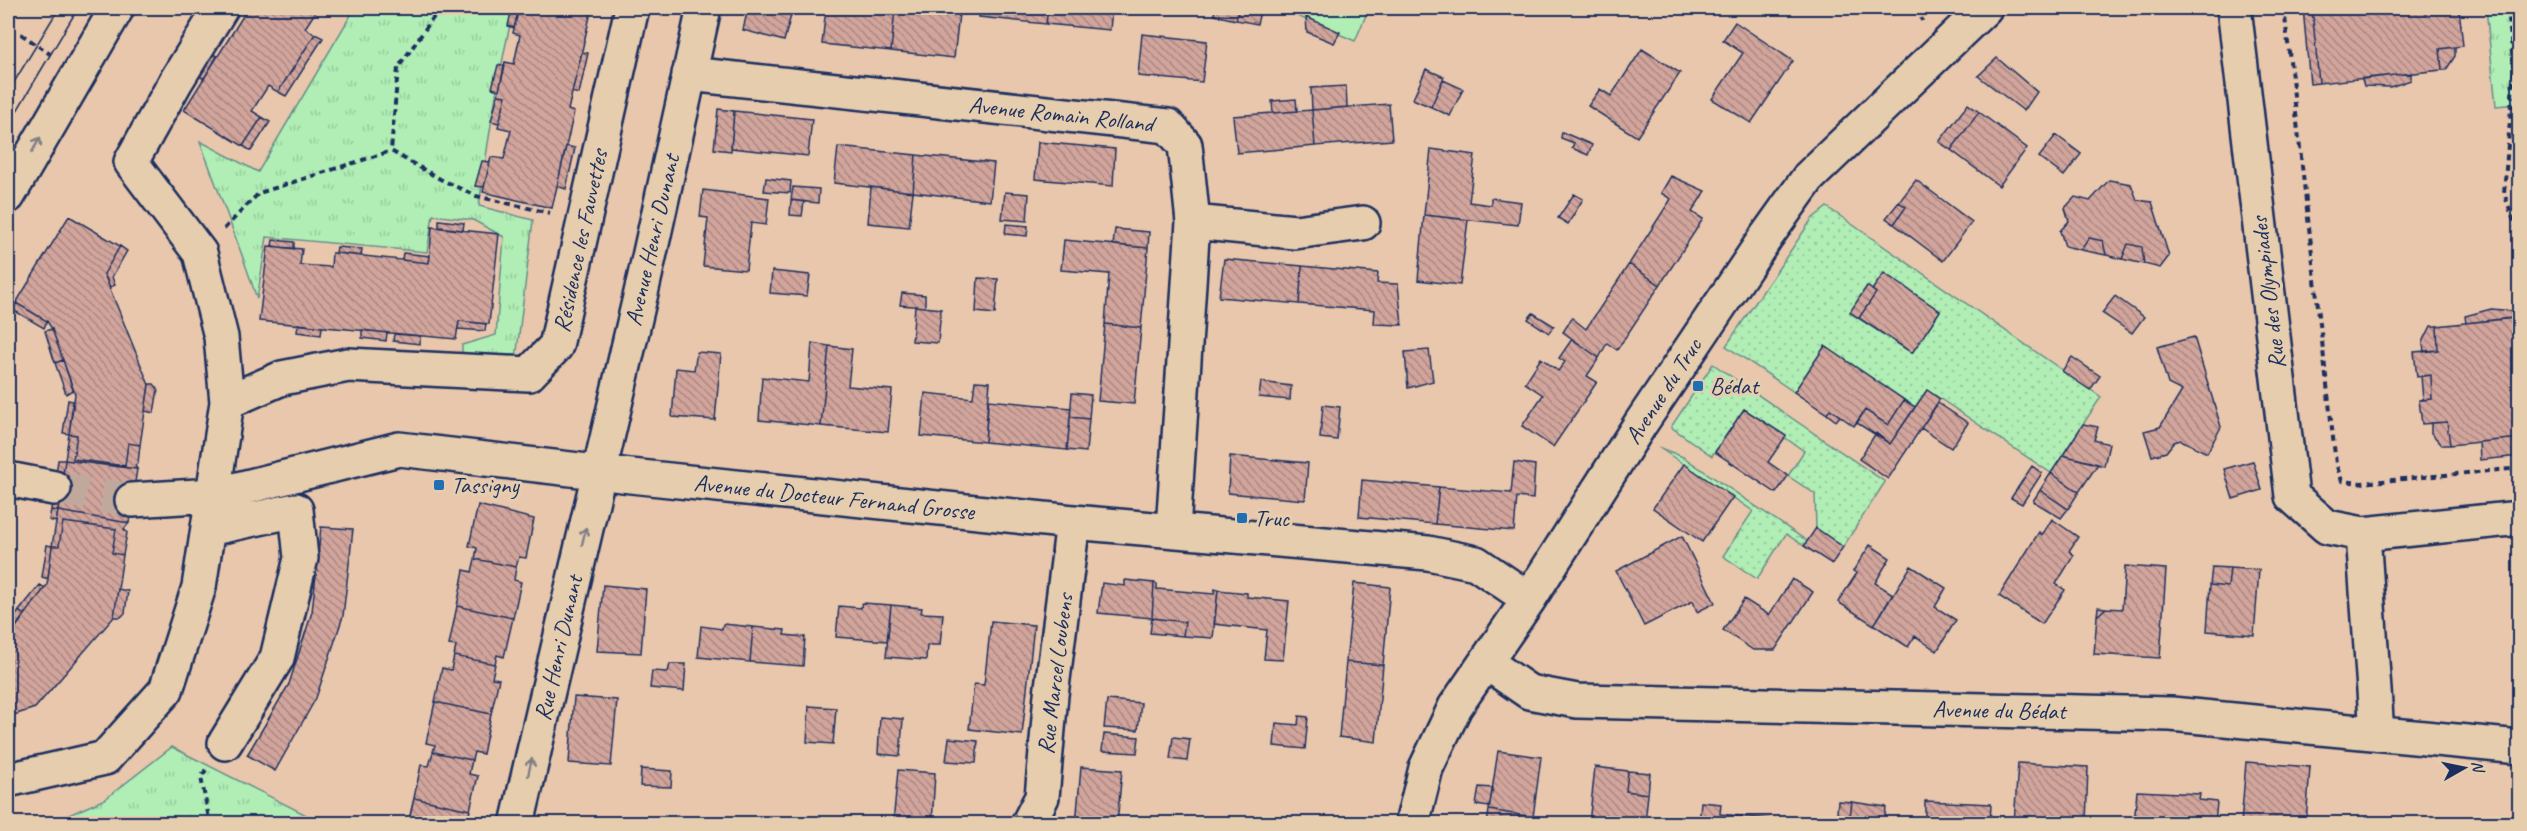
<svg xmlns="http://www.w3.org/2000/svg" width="2527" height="831" viewBox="0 0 2527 831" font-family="Caveat,sans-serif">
	<defs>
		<pattern id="grass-tufts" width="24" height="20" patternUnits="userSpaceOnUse" patternTransform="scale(1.5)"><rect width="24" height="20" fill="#b0eeb5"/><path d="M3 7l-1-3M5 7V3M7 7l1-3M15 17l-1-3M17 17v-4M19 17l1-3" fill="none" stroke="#97cc9e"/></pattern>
		<pattern id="garden-dots" width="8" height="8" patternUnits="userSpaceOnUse" patternTransform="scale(1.5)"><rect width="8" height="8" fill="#b0eeb5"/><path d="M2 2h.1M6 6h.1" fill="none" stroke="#97cc9e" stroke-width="1.8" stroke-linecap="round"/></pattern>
		<pattern id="building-back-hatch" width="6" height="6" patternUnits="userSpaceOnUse" patternTransform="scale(1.5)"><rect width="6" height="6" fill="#d2a59c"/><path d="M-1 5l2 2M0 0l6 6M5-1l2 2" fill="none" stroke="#aa8782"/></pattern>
	</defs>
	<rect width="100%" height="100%" fill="#e9c7ac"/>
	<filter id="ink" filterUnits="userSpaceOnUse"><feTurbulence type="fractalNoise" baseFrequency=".0167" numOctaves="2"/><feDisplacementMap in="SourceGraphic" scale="12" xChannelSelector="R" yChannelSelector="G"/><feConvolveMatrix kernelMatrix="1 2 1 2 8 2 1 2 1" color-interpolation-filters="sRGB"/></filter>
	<g filter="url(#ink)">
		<path fill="url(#grass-tufts)" stroke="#668e8a" stroke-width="1.5" d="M355,8H514C498,73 488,139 479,206L533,220L516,359L462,356V345L496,335L504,237L473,220L433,215L427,252L267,237L257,299C240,246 219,194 200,141L258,172Z
			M2486,8H2519V104L2496,106Z
			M172,747L322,823H51L105,799Z"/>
		<path fill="url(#garden-dots)" stroke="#668e8a" stroke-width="1.5" fill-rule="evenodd" d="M1827,207L2101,397L2051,473L1927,390L1915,407L1825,346L1794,392L1726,346L1812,219ZM1884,273L1940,311L1912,353L1850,313L1867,286L1872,290Z
			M1713,364L1885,482L1843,547L1816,528L1815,494L1788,476L1804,451L1744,409L1712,456L1671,427Z
			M1658,447L1683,457L1807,541L1804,546L1786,534L1757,579L1723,556L1753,511Z"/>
		<path fill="#b0eeb5" stroke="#668e8a" stroke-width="1.5" d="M1279,8H1369L1355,41Z"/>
		<path fill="url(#building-back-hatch)" stroke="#1b2f5e" stroke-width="1.5" d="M248,8H318L305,28L315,34L278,92L268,86L252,111L262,117L243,146L184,110Z
			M512,8H519L514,28L508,26Z
			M519,8H592L568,110L574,112L552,208L483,192L491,157L504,159L511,130L498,127L506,96L498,95L505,62L514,64L520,35L513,33Z
			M748,8H793L784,41L743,30Z
			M826,8H895L891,51L822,44Z
			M895,8H939V13L959,14L954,58L891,51Z
			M980,8H1048L1046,24L979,17Z
			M1048,8H1112L1110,30L1046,24Z
			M1215,8H1239L1236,20L1214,15Z
			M1239,8H1261L1257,24L1236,20Z
			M2303,8H2312L2319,83L2310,84Z
			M2312,8H2459L2463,46L2440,49L2442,70L2319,83Z
			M1306,17L1340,32L1334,43L1307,32Z
			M1735,22L1793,61L1751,123L1712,99L1743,53L1723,40Z
			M315,34L323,38L286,96L278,92Z
			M1142,34L1207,41L1202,82L1138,76Z
			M2455,47V56L2446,70H2442L2440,49Z
			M1642,49L1680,73L1637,137L1588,106L1600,89L1611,96Z
			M209,52L217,56L204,79L196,74Z
			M582,52L588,53L579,94L572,92Z
			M1997,58L2037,92L2024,111L1978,76Z
			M498,65L505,66L499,90L492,88Z
			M1426,69L1444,77L1431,107L1413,99Z
			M2411,73V80L2390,87L2364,86L2362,79Z
			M1443,80L1463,89L1450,116L1431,107Z
			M1346,86L1347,107L1312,110L1311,88Z
			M498,95L506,96L499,123L491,121Z
			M1296,99L1297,111L1273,113L1272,101Z
			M1389,104L1392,140L1315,146L1312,110Z
			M1968,104L1979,112L1951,150L1939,142Z
			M718,109L734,111L731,151L714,149Z
			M1312,110L1315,146L1237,153L1233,116Z
			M734,111L812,119L808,156L731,148Z
			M1979,112L2027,148L1999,186L1951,150Z
			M262,117L270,122L251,151L243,146Z
			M1562,132L1592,145L1588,155L1572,148L1574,143L1561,138Z
			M2056,135L2081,154L2064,176L2039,157Z
			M1038,142L1115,149L1113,186L1035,179Z
			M566,146L575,148L566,189L557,186Z
			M838,147L916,155L913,192L834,183Z
			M1431,149L1475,155L1469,202L1491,205V198L1521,202L1518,225L1424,215Z
			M916,155L994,163L990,201L913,192Z
			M482,161L490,162L484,187L475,186Z
			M1671,176L1705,191L1692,212L1703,219L1660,285L1629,264L1671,199L1661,193Z
			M766,178L791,181L790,193L764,191Z
			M1916,180L1972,222L1943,261L1894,224L1906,207L1899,202Z
			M2109,180L2131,184L2137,200L2152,202L2169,256L2160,268L2144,264L2142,247L2128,244L2122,259L2106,255L2103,241L2089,238L2081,250L2065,246L2060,231L2069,221L2065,208L2075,197L2090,201Z
			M793,187L819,189L818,203L791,200Z
			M871,187L913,192L909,227L868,223Z
			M703,190L769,198L766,225L751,223L746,270L703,266L708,218L700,217Z
			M1005,192L1029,194L1027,221L1002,219Z
			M1574,194L1583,199L1568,224L1558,218Z
			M791,200L804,202L802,216L790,215Z
			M1899,202L1906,207L1894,224L1886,218Z
			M1424,215L1468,220L1460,285L1418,280Z
			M69,216L120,246L104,274L149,385L140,445L128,443L125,466L73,459L77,435L69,434L75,394L52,329L47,321L16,303Z
			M439,220L464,223L463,230L439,227Z
			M1006,224L1028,226L1027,236L1005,234Z
			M432,227L499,234L489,324L459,321L456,339L259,321L268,246L302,249L300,265L331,267L332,253H336L429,263Z
			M1115,229L1149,232L1148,248L1113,245Z
			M2089,238L2103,241L2106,255L2081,250Z
			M273,240L294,242V249L272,246Z
			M1064,240L1148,248L1141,328L1105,324L1109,274L1061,270Z
			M2128,244L2142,247L2144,264L2122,259Z
			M120,246L127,251L112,277L115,285L110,287L104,274Z
			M337,247L362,249L361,256L336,253Z
			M403,253L430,256L429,263L402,260Z
			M1224,259L1302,266L1299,304L1219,297Z
			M1629,264L1660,285L1617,350L1607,343L1599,358L1563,332L1572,318L1586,329Z
			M1302,266L1378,273L1377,283L1398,284L1402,325L1374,324L1375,310L1299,304Z
			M772,271L810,275L807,296L770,293Z
			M1884,273L1940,311L1912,353L1859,318L1876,293L1872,290Z
			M978,278L998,279L995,314L976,312Z
			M1867,286L1876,293L1859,318L1850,312Z
			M902,293L925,295V307L900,305Z
			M2115,296L2144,317L2132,333L2102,313Z
			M16,303L47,321L44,328L13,310Z
			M915,306L941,309L938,343L912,341Z
			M2491,309L2514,311L2515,318L2466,323L2465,316Z
			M1533,313L1554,326L1549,333L1528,319Z
			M2520,317V438L2450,445L2447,422L2422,424L2419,400L2432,399L2431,375L2417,377L2414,352L2438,350L2437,326Z
			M459,321L486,324L485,331L458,329Z
			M298,324L322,327L321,335L297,332Z
			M1105,324L1141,328L1134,404L1098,401Z
			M2431,326H2437L2438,350L2424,352L2423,342Z
			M52,329L63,360L55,363L45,331Z
			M362,330L387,333L386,341L362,338Z
			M394,334L420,336V344L393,341Z
			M2194,337L2221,427L2207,453L2181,440L2174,442L2166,452L2152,456L2144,431L2160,427L2182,391L2168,384L2157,347Z
			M1572,339L1599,358L1587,376L1597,382L1553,447L1522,426L1543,395L1525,383L1541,358L1558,371L1565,362L1559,358Z
			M812,343L829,346L821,426L759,420L762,377L809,382Z
			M829,346L852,349L848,386L892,390L888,432L821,426Z
			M1825,346L1904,400L1888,425L1865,410L1854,426L1830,409L1827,414L1794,392Z
			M1429,350L1433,381L1408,388L1405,352Z
			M697,352L721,354L715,420L672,417L676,368L694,370Z
			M2072,357L2100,376L2090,390L2062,371Z
			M63,360L73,390L66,394L55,363Z
			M2431,375L2432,399L2423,400L2421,376Z
			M975,381L990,382L985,442L921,436L925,393L973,398Z
			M1261,382L1291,386L1290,400L1259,397Z
			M149,384H154L158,389L154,413L145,411Z
			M1927,390L1940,399L1888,479L1859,459L1876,433L1890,444Z
			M1072,393L1091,395L1089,419L1070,417Z
			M68,400L73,401L69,434L63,433Z
			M988,400L1071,408L1067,450L985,442Z
			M1904,400L1915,407L1890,444L1857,423L1865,410L1888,425Z
			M1938,403L1968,423L1951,448L1921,428Z
			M1323,405L1340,407L1337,440L1320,438Z
			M1744,409L1786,436L1768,462L1788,476L1776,493L1715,452Z
			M1830,409L1840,416L1836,421L1827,414Z
			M1070,417L1089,419L1086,452L1067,450Z
			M2447,422L2450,445H2442L2431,433V423Z
			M2083,424L2098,427L2094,440L2109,444L2104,466L2063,455Z
			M69,434L77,435L73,459L125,466L128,443L140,445L138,463L135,465L137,469L65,460Z
			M2520,438V456L2480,460L2479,442Z
			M2063,455L2098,464L2079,492L2051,473Z
			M1230,456L1308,463L1305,500L1228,493Z
			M58,460H65L58,511L51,510Z
			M65,460L137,469L129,523L58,511Z
			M2253,461L2262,490L2233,499L2224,469Z
			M1514,462L1535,465L1533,499L1517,497L1514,531L1435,524L1439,487L1511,493Z
			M1684,464L1733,497L1702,542L1653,508Z
			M2032,466L2042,473L2022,504L2011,498Z
			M2051,473L2079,492L2068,509L2040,490Z
			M1362,480L1439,487L1435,524L1359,517Z
			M2040,490L2068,509L2061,518L2033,501Z
			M478,505L534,519L526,558L519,557L516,567L475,559L477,548L469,546Z
			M51,510L58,511L56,522L49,520Z
			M58,511L129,523L124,529L127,533L123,555L112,553L116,529L63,522L59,546H52Z
			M2052,519L2078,537L2069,551L2074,555L2056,584L2065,590L2042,624L1999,596L2039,532L2042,535Z
			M63,522L116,529L112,553L123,555L114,617L35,708L8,717V638L47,585L52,546H59Z
			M321,527L353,529L343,616L316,698L275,771L247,755L289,684L312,612Z
			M1816,528L1843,547L1832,564L1804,546Z
			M1682,536L1715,603L1697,612L1693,601L1644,626L1616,571Z
			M47,545L52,546L48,579L42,577Z
			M1870,545L1890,558L1875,583L1893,594L1874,625L1838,602L1857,573L1853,571Z
			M475,559L516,567L514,580L521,582L513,618L457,606L464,570L472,572Z
			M1911,566L1946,588L1935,607L1956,620L1937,651L1915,636L1908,647L1874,625Z
			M2125,566L2166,569L2160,658L2094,654L2097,616L2106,608L2122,609Z
			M2212,567L2230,568L2228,587L2210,585Z
			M2230,568L2259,570L2254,635L2207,631L2210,585L2228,587Z
			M1792,579L1813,592L1775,650H1753L1723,630L1744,599L1769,615Z
			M1125,580L1154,583L1152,618L1098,613L1102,583L1125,586Z
			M1154,583L1157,584V589L1214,594L1215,589L1218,590L1213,638L1183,636L1185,622L1152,618Z
			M1354,583L1390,587L1383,665L1346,662Z
			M40,585L45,588L24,615L19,611Z
			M603,585L646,589L641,653L597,651Z
			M118,589L128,591L125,613L121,617H114Z
			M1218,590L1247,593V597L1289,601L1283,660L1264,659L1267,630L1214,624Z
			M862,603L891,605L887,641L836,637L839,606L861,608Z
			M891,605L922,608L921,613L943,614L940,645H927L926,660L886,657Z
			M457,606L513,618L504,657L497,655L495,664L454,656L456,646L449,645Z
			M2098,607L2106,608L2097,616Z
			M19,611L24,615L8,638V627Z
			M1152,618L1185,622L1183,636L1150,633Z
			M991,621L1034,625L1022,735L969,729L974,684L984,685Z
			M723,624L753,627L750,662L698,657L701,626L722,629Z
			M753,627L785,630L784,635L805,637L803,666L750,662Z
			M454,656L495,664L492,678L499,679L491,714L435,702L442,668L451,670Z
			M1346,662L1383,665L1376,742L1339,737Z
			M670,664H686L684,691L650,688L652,671L668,672Z
			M574,697L617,700L611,766L569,763Z
			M1107,700L1141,703L1138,730L1104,728Z
			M435,702L491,714L483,754L474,752L472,760L433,752L435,745L426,743Z
			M809,706L836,708L833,744L807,742Z
			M1299,716L1308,717L1305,749L1274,746L1276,723L1298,725Z
			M880,717L903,719L900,756L878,754Z
			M1104,734L1139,737L1137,753L1102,751Z
			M1173,737L1190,739L1187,761L1170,759Z
			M949,738L978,741L976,763L946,761Z
			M1498,751L1541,757L1533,817L1489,810Z
			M433,752L472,760L469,774L478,776L470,810L414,798L421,765L429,766Z
			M2246,762L2310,767L2306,824H2241Z
			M2018,763L2088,767L2086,824H2014Z
			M1081,767L1122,770L1117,824H1076Z
			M1595,767L1628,771L1626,791L1648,794L1645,824H1589Z
			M641,769L672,771L671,787L640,786Z
			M898,770L935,773L932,824H893Z
			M1628,771L1650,773L1648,794L1626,791Z
			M1479,787L1493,788L1489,807L1476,805Z
			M2137,791L2200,794L2199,800L2217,802L2215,824H2134Z
			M414,798L470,810L467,824H408Z
			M1838,801L1852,802L1849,824H1836Z
			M1925,801L1991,804L1990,824H1925Z
			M1701,802L1721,804L1720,814L1769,819V824H1699Z
			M1852,802L1886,807L1884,824H1849Z
			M1489,810L1533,817L1532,824H1487Z
			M1344,818V824H1281Z"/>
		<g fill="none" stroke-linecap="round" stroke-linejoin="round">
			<path stroke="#c0a99c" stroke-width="33" stroke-dasharray="33 16" stroke-linecap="butt" d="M54,488L132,500"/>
			<defs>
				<path id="minor" d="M2234,8L2292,496L2327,527L2363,534L2520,518
					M689,74L1168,126L1185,145L1193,222L1173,530
					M8,196L117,8
					M1193,222L1295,232L1363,223
					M227,402L282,378L348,365L529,374L556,346L632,8
					M8,479L54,488
					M132,500L214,495L399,449L631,476L1073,522L1428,553L1476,563L1529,599
					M208,529L296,510L301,558L277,658L225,743
					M2363,534L2377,733
					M1487,663L1529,692L1577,701L2171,714L2520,747
					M8,780L105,758L166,690L199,587L227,402L221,337L200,253L131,162L176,81L221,8
					M517,824L644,280L704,8
					M1028,824L1042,797L1051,695L1073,522
					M1412,824L1426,768L1455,707L1529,599L1641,423L1766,237L1809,177L1985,8"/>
			</defs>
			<use href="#minor" stroke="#1b2f5e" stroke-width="38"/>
			<path stroke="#1b2f5e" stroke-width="4" stroke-dasharray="6 4.5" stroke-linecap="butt" d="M440,8L398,68L391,151L440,179L476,196L550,213
				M1918,8L1922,21
				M2284,8L2336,464L2342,481L2361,483L2520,468
				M2508,8L2514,72L2504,193L2520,238
				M21,34L50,54
				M224,229L259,193L391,151
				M206,770L201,777L210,824"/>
			<use href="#minor" stroke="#e6cdae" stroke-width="33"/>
			<path stroke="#1b2f5e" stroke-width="1.5" d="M8,92L59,8
				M8,126L78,8"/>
		</g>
		<defs><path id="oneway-shaft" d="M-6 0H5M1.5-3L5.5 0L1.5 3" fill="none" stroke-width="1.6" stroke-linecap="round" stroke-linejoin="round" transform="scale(1.5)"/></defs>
		<g stroke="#807e86">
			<use href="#oneway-shaft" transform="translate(36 145) rotate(-61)"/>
			<use href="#oneway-shaft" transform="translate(584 536) rotate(-77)"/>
			<use href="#oneway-shaft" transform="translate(530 767) rotate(-77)"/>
		</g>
	</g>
	<g fill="#1f6fb2" stroke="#e6cdae" stroke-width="2">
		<rect x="1692" y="380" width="12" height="12" rx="3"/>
		<rect x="433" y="479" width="12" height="12" rx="3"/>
		<rect x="1236" y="512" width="12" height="12" rx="3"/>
	</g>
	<g text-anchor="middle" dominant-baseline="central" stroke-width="6" stroke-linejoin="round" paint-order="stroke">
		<g font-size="24" fill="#1b2f5e" stroke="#e6cdae">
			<text transform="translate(1061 114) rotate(6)">Avenue Romain Rolland</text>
			<text transform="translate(652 240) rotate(-77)">Avenue Henri Dunant</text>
			<text transform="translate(580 241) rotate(-78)">Résidence les Fauvettes</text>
			<text transform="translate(2268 293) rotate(-97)">Rue des Olympiades</text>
			<text transform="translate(1663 391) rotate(-57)">Avenue du Truc</text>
			<text transform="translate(834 497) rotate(6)">Avenue du Docteur Fernand Grosse</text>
			<text transform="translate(558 648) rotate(-77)">Rue Henri Dunant</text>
			<text transform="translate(1055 674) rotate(-83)">Rue Marcel Loubens</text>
			<text transform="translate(1999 710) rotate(1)">Avenue du Bédat</text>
		</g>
		<g font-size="24" fill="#1b2f5e" stroke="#e6cdae" text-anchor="start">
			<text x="1710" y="386">Bédat</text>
			<text x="451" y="485">Tassigny</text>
			<text x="1254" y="518">Truc</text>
		</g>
	</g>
	<rect width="2527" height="831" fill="none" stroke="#e6cdae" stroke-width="30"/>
	<rect x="15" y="15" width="2497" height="801" fill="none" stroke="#1b2f5e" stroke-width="2" filter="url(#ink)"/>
	<g transform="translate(2464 768) rotate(81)" stroke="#e6cdae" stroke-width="4.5" paint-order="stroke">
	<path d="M0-4.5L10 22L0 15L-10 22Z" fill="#1b2f5e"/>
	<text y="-9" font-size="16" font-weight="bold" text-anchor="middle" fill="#1b2f5e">N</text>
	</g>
</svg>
